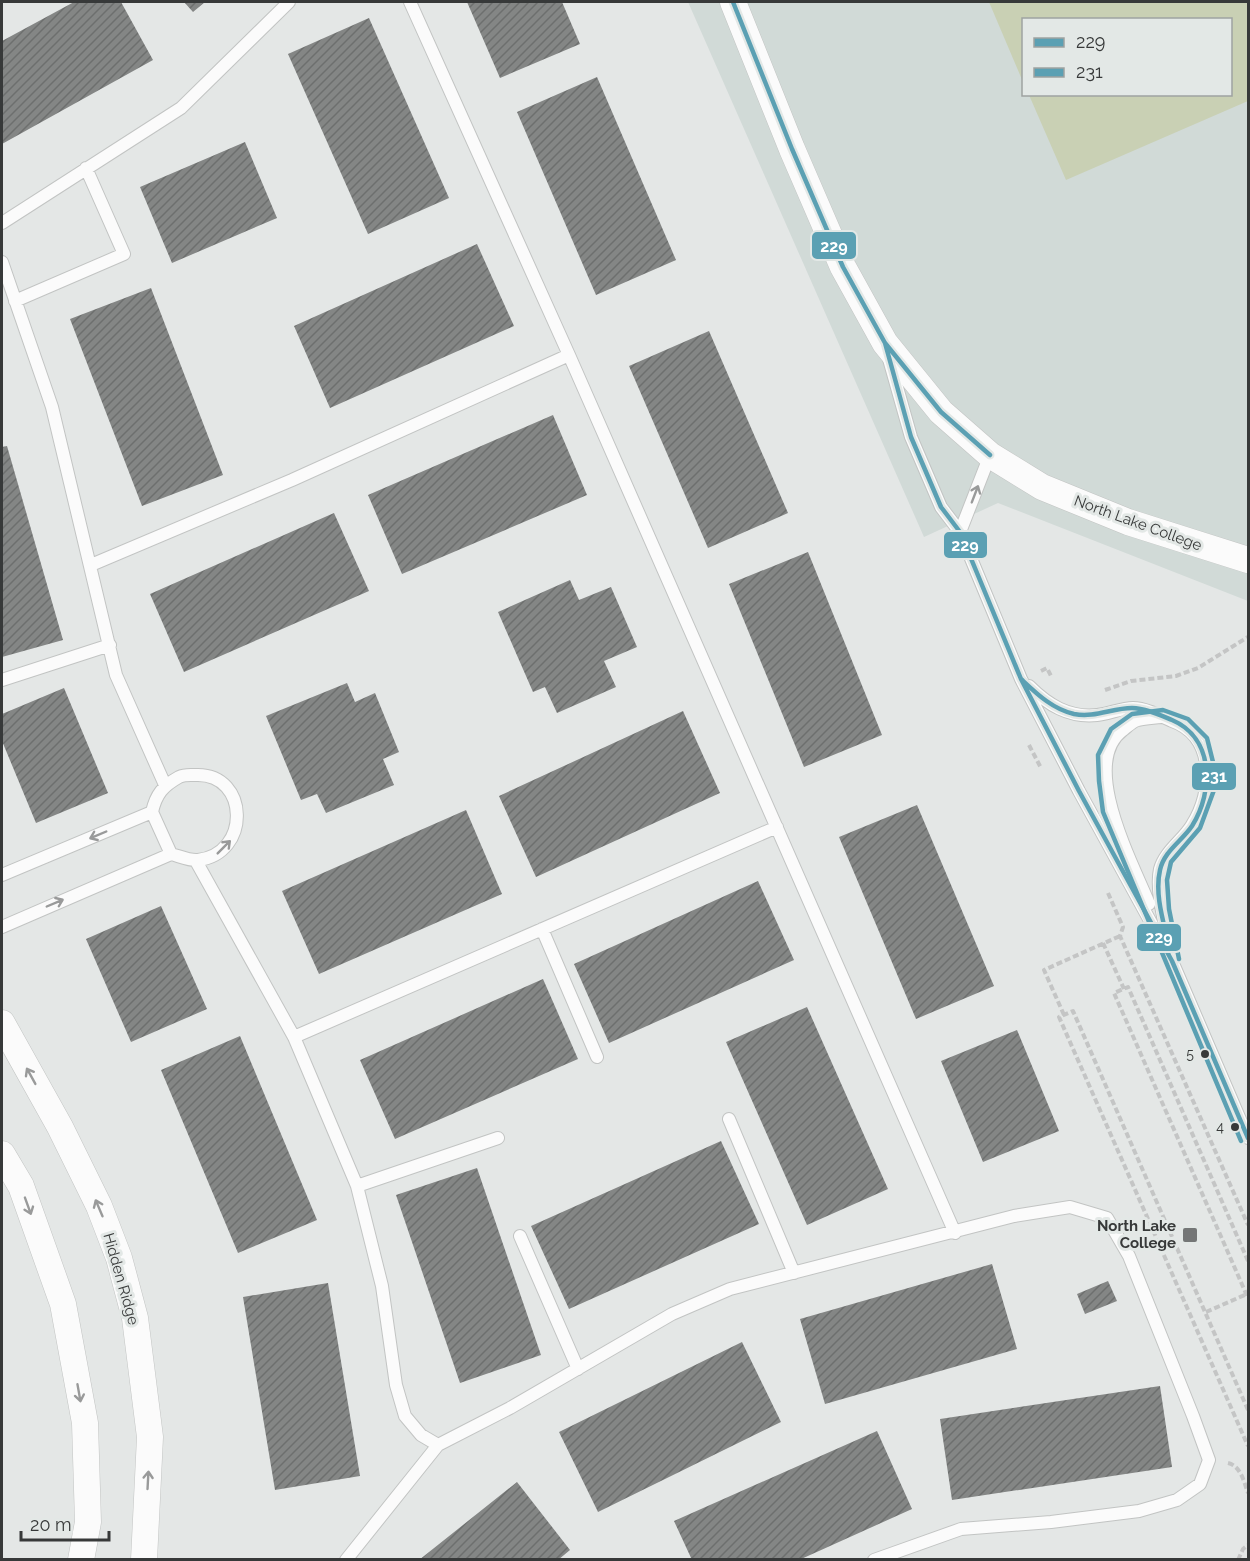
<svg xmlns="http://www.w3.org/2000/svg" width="1250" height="1561" viewBox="0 0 1250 1561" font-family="Raleway,sans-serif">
	<defs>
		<pattern id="building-hatch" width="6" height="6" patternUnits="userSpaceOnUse" patternTransform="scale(1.5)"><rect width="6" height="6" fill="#848685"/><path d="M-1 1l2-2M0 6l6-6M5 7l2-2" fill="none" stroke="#6d6f6e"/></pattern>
	</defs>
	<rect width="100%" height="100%" fill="#e4e7e6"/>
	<path fill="#d1dad7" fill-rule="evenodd" d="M688,2H1248V601L998,503L924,537ZM1024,20H1230V94H1024Z"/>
	<path fill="#c9d0b4" d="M989,2H1248V101L1066,180L1029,95L1230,94V20H1024L1023,82Z"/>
	<path fill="url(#building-hatch)" d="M74,2H121L153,60L2,144V41Z
		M184,2H205L193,12Z
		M467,2H562L580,44L500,78Z
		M369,18L449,198L368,234L288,54Z
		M597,77L676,260L596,295L517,112Z
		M245,142L277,218L172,263L140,187Z
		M477,244L514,326L330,408L294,326Z
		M151,288L223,475L142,506L70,319Z
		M709,331L788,513L708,548L629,366Z
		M553,415L587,495L402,574L368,495Z
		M7,446L63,640L2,657V447Z
		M334,513L369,591L184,672L150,594Z
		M808,552L882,735L804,767L729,584Z
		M570,580L579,600L611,587L637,647L604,661L616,687L557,713L545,687L533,692L498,612Z
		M347,683L355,702L375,693L399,752L383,759L394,785L326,813L317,794L301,800L266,716Z
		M64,688L108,793L36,823L2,741V714Z
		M683,711L720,793L536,877L499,796Z
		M917,805L994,986L916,1019L839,837Z
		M466,810L502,894L319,974L282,891Z
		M758,881L794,960L609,1043L574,964Z
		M161,906L207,1009L131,1042L86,939Z
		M543,979L578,1059L395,1139L360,1060Z
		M807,1007L888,1189L807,1225L726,1042Z
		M1017,1030L1059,1131L983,1162L941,1061Z
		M240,1036L317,1220L238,1253L161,1070Z
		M721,1141L759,1224L569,1309L531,1226Z
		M477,1168L541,1355L460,1383L396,1195Z
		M992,1264L1017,1349L825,1404L800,1319Z
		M1108,1281L1117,1301L1085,1314L1077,1294Z
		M328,1283L360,1476L275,1490L243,1297Z
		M742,1342L781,1422L598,1512L559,1432Z
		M1160,1386L1172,1467L952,1500L940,1419Z
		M877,1431L912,1509L799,1560H692L674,1521Z
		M517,1482L570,1550L558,1560H419Z"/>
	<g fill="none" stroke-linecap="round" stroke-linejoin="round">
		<defs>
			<path id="lane" d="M410,2L569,355L955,1233
				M2,223L181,108L289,2
				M2,262L52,407L116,675L165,785
				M15,301L124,254L86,168
				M889,359L911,437L941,507L960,532L1021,679L1079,791L1172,961
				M960,532L990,455
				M91,565L292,480L569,355
				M2,680L110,645
				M1029,686C1048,705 1069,718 1097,715C1109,714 1121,708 1133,708C1145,708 1161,716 1172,721C1215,736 1214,791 1192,825C1183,840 1165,851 1160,869C1155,891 1166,927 1170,950
				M196,861L294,1037L777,827
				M2,875L152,812
				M1149,904C1133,864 1078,763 1123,730C1128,726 1133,721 1138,720C1145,718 1153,718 1161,717
				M2,927L171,854C179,856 190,861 198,860C251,854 249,774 197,775C190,775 185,774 179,777C163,786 156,794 152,812L171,854
				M542,929L597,1057
				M1169,954L1248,1138
				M294,1037L357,1186L382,1286L396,1385L405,1416L421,1435L438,1445
				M729,1119L794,1273
				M357,1186L498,1138
				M520,1236L578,1369
				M346,1560L438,1445L510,1408L672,1314L730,1289L1014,1216L1070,1207L1107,1218L1129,1256L1193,1416L1209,1460L1200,1484L1177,1500L1139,1511L1051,1522L961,1529L874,1560"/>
			<path id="street" d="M733,2L792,149L843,267L885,343L941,412L990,455L1042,487L1128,522L1248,560
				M2,1023L60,1127L99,1206L119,1258L135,1318L150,1437L144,1560
				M2,1154L21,1186L63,1304L85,1423L88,1522L81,1560"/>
		</defs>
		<use href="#lane" stroke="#c2c4c3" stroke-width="14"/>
		<use href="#street" stroke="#c2c4c3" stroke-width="27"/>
		<path stroke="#c4c5c5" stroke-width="4" stroke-dasharray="6 3" stroke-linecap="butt" d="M1041,671L1047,668L1051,676
			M1105,690L1131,681L1176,676L1198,668L1248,637
			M1029,745L1041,768
			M1108,893L1123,927L1120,936L1248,1225
			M1103,943L1124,989
			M1064,1015L1044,970L1120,936
			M1248,1261L1128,987L1114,993L1248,1298
			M1206,1312L1247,1294
			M1248,1410L1073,1011L1059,1017L1248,1446
			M1228,1463C1241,1466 1244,1482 1248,1493
			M1238,1560L1243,1549L1248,1545"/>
		<use href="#lane" stroke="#fbfbfb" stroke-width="12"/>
		<use href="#street" stroke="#fbfbfb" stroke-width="26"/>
		<defs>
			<path id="bus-1" d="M733,2L792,149L843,267L885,343L941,412L990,455
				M885,343L911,437L941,507L960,532L1021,679L1079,791L1172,961L1248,1138
				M1021,679C1036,693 1052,709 1074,714C1095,718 1112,708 1132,708C1145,708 1160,715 1172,720C1214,738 1214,791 1192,826C1182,841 1164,851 1160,870C1154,896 1165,926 1170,951"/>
			<path id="bus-2" d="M1179,959L1169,909L1167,880L1171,862L1200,828L1214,790V766L1207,738L1188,719L1163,710L1132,714L1111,729L1098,755L1099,781L1103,812L1241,1141"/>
		</defs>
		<use href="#bus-1" stroke="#e3e8e6" stroke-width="9"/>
		<use href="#bus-2" stroke="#e3e8e6" stroke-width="9"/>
		<use href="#bus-1" stroke="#5ba0b3" stroke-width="4.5"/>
		<use href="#bus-2" stroke="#5ba0b3" stroke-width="4.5"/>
	</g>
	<defs><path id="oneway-shaft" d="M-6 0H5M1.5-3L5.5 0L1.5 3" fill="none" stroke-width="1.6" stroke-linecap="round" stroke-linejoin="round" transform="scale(1.5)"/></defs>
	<g stroke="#999a9a">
		<use href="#oneway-shaft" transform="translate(975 494) rotate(-69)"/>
		<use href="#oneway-shaft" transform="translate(98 835) rotate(157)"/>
		<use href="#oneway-shaft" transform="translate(224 847) rotate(-45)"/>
		<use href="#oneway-shaft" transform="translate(55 903) rotate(-23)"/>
		<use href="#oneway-shaft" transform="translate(31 1076) rotate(-119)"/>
		<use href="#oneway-shaft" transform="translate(28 1206) rotate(70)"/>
		<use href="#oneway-shaft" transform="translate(99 1208) rotate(-113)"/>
		<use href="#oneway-shaft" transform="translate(79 1393) rotate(80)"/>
		<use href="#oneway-shaft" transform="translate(148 1480) rotate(-87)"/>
	</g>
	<g fill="#373939" stroke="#e3e8e6" stroke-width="2">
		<circle cx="1205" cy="1054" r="5"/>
		<circle cx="1235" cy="1127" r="5"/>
	</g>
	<rect fill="#747676" stroke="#e3e8e6" stroke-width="2" x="1182" y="1227" width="16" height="16" rx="3"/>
	<g text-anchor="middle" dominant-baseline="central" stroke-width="6" stroke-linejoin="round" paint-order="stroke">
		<g font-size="14" fill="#373939" stroke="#e3e8e6" text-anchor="end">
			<text x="1194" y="1054">5</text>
			<text x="1224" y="1127">4</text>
		</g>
		<g font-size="15" fill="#373939" stroke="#e3e8e6">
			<text transform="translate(1138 523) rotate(20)">North Lake College</text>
			<text transform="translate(121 1279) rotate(74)">Hidden Ridge</text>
		</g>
		<g font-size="15" font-weight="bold" fill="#373939" stroke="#e3e8e6" text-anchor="end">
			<text x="1176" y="1226">North Lake<tspan x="1176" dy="17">College</tspan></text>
		</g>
	</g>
	<g stroke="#e3e8e6" stroke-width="2">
		<rect x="811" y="231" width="46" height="29" rx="6" fill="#5ba0b3"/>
		<rect x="943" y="531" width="45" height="28" rx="6" fill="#5ba0b3"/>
		<rect x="1191" y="762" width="46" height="29" rx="6" fill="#5ba0b3"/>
		<rect x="1136" y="923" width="46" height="29" rx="6" fill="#5ba0b3"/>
	</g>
	<g font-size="16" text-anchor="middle" font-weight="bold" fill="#fff">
		<text x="834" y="252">229</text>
		<text x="965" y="551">229</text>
		<text x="1214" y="782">231</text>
		<text x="1159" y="943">229</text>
	</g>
	<rect width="1250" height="1561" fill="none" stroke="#373939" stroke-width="6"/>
	<rect x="1022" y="18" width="210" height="78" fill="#e3e8e6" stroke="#9ea2a1" stroke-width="1.5"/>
	<rect x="1034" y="38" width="30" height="9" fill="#5ba0b3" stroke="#9ea2a1" stroke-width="1.5"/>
	<text x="1076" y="48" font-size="18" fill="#373939">229</text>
	<rect x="1034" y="68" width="30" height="9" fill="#5ba0b3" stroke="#9ea2a1" stroke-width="1.5"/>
	<text x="1076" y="78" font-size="18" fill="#373939">231</text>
	<path d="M21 1531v9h88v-9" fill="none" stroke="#373939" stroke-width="3"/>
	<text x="30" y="1531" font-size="18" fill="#373939" stroke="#e3e8e6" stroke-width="4.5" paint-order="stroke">20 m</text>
</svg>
